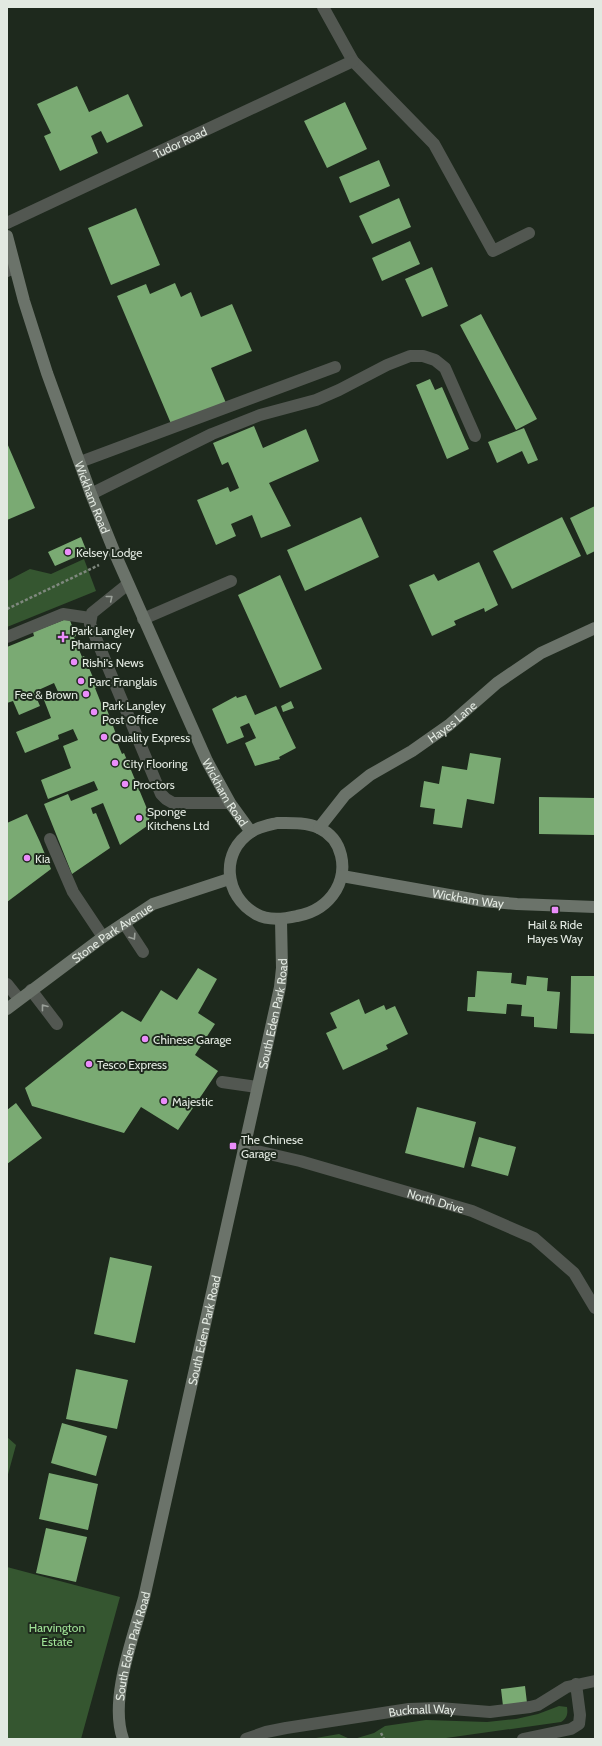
<svg xmlns="http://www.w3.org/2000/svg" width="602" height="1746" viewBox="0 0 602 1746" font-family="Cabin,sans-serif">
	<rect width="100%" height="100%" fill="#1e291d"/>
	<path fill="#355630" d="M84,559L96,591L7,627V581L30,569L51,574Z
		M7,1437L16,1445L7,1478Z
		M7,1567L120,1597L81,1739H7Z
		M559,1706L567,1707C568,1714 567,1718 561,1722L439,1739H354L374,1733L385,1726L426,1720L487,1722L516,1719L538,1714Z
		M339,1734L350,1739H310Z"/>
	<path fill="#7aaa73" d="M77,86L89,112L128,94L143,126L107,143L101,131L91,136L98,153L60,171L44,136L51,133L37,104Z
		M345,102L367,149L327,168L304,121Z
		M379,160L390,186L350,203L339,177Z
		M399,198L411,227L372,244L359,216Z
		M136,208L160,265L111,285L88,228Z
		M410,241L420,264L382,281L372,258Z
		M432,267L448,306L422,317L405,279Z
		M175,283L181,297L191,292L201,317L232,304L252,351L211,368L226,403L172,426L117,296L146,284L150,294Z
		M481,314L537,419L516,430L460,325Z
		M430,379L435,390L442,387L469,449L447,459L416,385Z
		M254,426L263,448L306,429L319,461L269,483L291,526L261,538L252,515L231,524L236,536L216,545L197,500L228,487L230,492L239,488L228,462L222,465L213,443Z
		M524,428L538,460L528,464L522,451L497,463L488,442Z
		M7,443L35,508L7,520Z
		M595,506V551L587,555L570,518Z
		M361,517L379,557L305,591L287,550Z
		M562,517L581,556L512,589L493,551Z
		M81,537L87,552L55,566L48,552Z
		M479,562L498,605L485,612L484,608L454,621L456,625L432,636L409,585L434,574L438,581Z
		M280,575L322,669L280,688L238,595Z
		M69,618L76,636L74,637L82,657L84,656L97,687L95,688L103,708L106,707L116,734L114,735L122,754L124,753L150,816L147,826L120,845L103,803L91,808L93,814L96,813L110,848L72,874L44,804L68,794L71,801L98,790L94,781L48,799L41,780L71,768L63,746L78,740L73,729L58,735L59,739L25,753L16,732L51,718L44,700L59,694L54,683L34,692L40,706L19,715L13,701L7,703V647L34,636L33,632Z
		M246,695L255,715L276,706L277,708L296,748L279,757L280,759L255,766L245,743L256,738L249,723L240,727L244,737L227,744L212,709L236,696L237,698Z
		M291,701L294,708L283,712L281,706Z
		M470,753L501,758L494,804L467,799L462,828L433,824L435,809L420,807L424,781L439,784L442,766L467,770Z
		M539,797L595,798V835L539,834Z
		M27,814L40,842L51,869L7,902V823Z
		M198,968L217,979L198,1013L215,1024L195,1055L218,1071L178,1130L141,1107L124,1133L32,1106L25,1088L122,1011L141,1022L161,990L177,1000Z
		M477,971L512,973L511,983L526,985L527,976L548,978L547,991L560,992L557,1029L534,1027V1017L521,1016L522,1005L507,1004L506,1014L467,1011L468,997H475Z
		M571,976H595V1034L570,1033Z
		M359,999L365,1014L384,1005L386,1010L395,1006L408,1034L386,1045L388,1049L343,1070L326,1033L337,1028L330,1013Z
		M16,1103L42,1138L7,1164V1110Z
		M417,1107L476,1122L464,1168L405,1153Z
		M479,1137L516,1147L508,1176L471,1166Z
		M110,1257L152,1266L135,1343L94,1334Z
		M76,1369L128,1380L117,1429L66,1419Z
		M62,1423L107,1436L96,1476L51,1463Z
		M49,1473L98,1484L88,1530L39,1519Z
		M46,1528L87,1537L76,1582L36,1573Z
		M525,1686L527,1703L503,1706L501,1689Z"/>
	<g fill="none" stroke-linecap="round" stroke-linejoin="round">
		<path stroke="#7f887e" stroke-width="2.5" stroke-dasharray="3 2" stroke-linecap="butt" d="M7,609L99,565
			M381,1733L384,1739"/>
		<g stroke="#525751" stroke-width="12">
			<path d="M7,271L14,268"/>
			<path d="M91,494L212,434L260,415L316,400L339,390L387,365L410,356H423L435,360L445,368L475,436"/>
			<path d="M128,584L92,613L90,624L161,794L166,799L173,803H230"/>
			<path d="M143,619L231,581"/>
			<path d="M7,637L63,614L90,618"/>
			<path d="M50,839L73,892L103,937"/>
			<path d="M124,923L143,952"/>
			<path d="M7,984L19,999"/>
			<path d="M31,990L57,1024"/>
			<path d="M222,1082L257,1087"/>
			<path id="s1" d="M243,1148L300,1161L472,1211L534,1238L574,1273L595,1308"/>
			<path d="M523,1739L571,1729L579,1724L580,1715L576,1684"/>
		</g>
		<g stroke="#525751" stroke-width="12">
			<path d="M323,7L353,61L434,144L493,251L529,233"/>
			<path id="s2" d="M7,223L353,61"/>
			<path d="M80,462L335,367"/>
			<path id="s3" d="M246,1739L266,1732L286,1728L409,1709L439,1708L490,1712L530,1707L538,1705L567,1687L595,1681"/>
		</g>
		<g stroke="#6b736a" stroke-width="12">
			<path id="s4" d="M7,236L24,301L47,373L91,494L116,556L207,761L230,803L251,832"/>
			<path d="M277,823C290,823 306,822 319,828C343,839 348,869 336,890C327,905 314,913 297,916C284,919 268,921 256,914C224,896 220,852 251,832C258,827 269,825 277,823Z"/>
			<path id="s5" d="M319,828L345,795L370,775L412,751L449,725L497,683L541,653L595,628"/>
			<path id="s6" d="M342,876L483,901L517,904L595,907"/>
			<path id="s7" d="M7,1009L103,937L153,904L229,879"/>
			<path id="s8" d="M123,1739C109,1700 133,1638 144,1598L280,987L282,968L281,920"/>
		</g>
	</g>
	<defs><path id="oneway-chevron" d="M-2-3.5L2.5 0L-2 3.5" fill="none" stroke-width="1.6" stroke-linecap="round" stroke-linejoin="round"/></defs>
	<g stroke="#9aa099">
		<use href="#oneway-chevron" transform="translate(110 598) rotate(-39)"/>
		<use href="#oneway-chevron" transform="translate(133 937) rotate(57)"/>
		<use href="#oneway-chevron" transform="translate(44 1007) rotate(-128)"/>
	</g>
	<g fill="#eb8dfb" stroke="#1e291d" stroke-width="1.5">
		<circle cx="68" cy="552" r="4"/>
		<path d="M61 631h4v4h4v4h-4v4h-4v-4h-4v-4h4z"/>
		<circle cx="74" cy="662" r="4"/>
		<circle cx="81" cy="681" r="4"/>
		<circle cx="86" cy="694" r="4"/>
		<circle cx="94" cy="712" r="4"/>
		<circle cx="104" cy="737" r="4"/>
		<circle cx="115" cy="763" r="4"/>
		<circle cx="125" cy="784" r="4"/>
		<circle cx="139" cy="818" r="4"/>
		<circle cx="27" cy="858" r="4"/>
		<rect x="551" y="906" width="8" height="8" rx="2"/>
		<circle cx="145" cy="1039" r="4"/>
		<circle cx="89" cy="1064" r="4"/>
		<circle cx="164" cy="1101" r="4"/>
		<rect x="229" y="1142" width="8" height="8" rx="2"/>
	</g>
	<g text-anchor="middle" dominant-baseline="central" stroke-width="4" stroke-linejoin="round" paint-order="stroke">
		<g font-size="12" fill="#e2e9e1" stroke="#1e291d">
			<text stroke="none"><textPath href="#s2" startOffset="191">Tudor Road</textPath></text>
			<text stroke="none"><textPath href="#s4" startOffset="275">Wickham Road</textPath></text>
			<text stroke="none"><textPath href="#s5" startOffset="172">Hayes Lane</textPath></text>
			<text stroke="none"><textPath href="#s4" startOffset="599">Wickham Road</textPath></text>
			<text stroke="none"><textPath href="#s6" startOffset="128">Wickham Way</textPath></text>
			<text stroke="none"><textPath href="#s7" startOffset="130">Stone Park Avenue</textPath></text>
			<text stroke="none"><textPath href="#s8" startOffset="743">South Eden Park Road</textPath></text>
			<text stroke="none"><textPath href="#s1" startOffset="200">North Drive</textPath></text>
			<text stroke="none"><textPath href="#s8" startOffset="419">South Eden Park Road</textPath></text>
			<text stroke="none"><textPath href="#s8" startOffset="95">South Eden Park Road</textPath></text>
			<text stroke="none"><textPath href="#s3" startOffset="179">Bucknall Way</textPath></text>
		</g>
		<g font-size="12" fill="#e2e9e1" stroke="#1e291d" text-anchor="start">
			<text x="76" y="552">Kelsey Lodge</text>
			<text x="71" y="630">Park Langley<tspan x="71" dy="14">Pharmacy</tspan></text>
			<text x="82" y="662">Rishi's News</text>
			<text x="89" y="681">Parc Franglais</text>
			<text x="78" y="694" text-anchor="end">Fee &amp; Brown</text>
			<text x="102" y="705">Park Langley<tspan x="102" dy="14">Post Office</tspan></text>
			<text x="112" y="737">Quality Express</text>
			<text x="123" y="763">City Flooring</text>
			<text x="133" y="784">Proctors</text>
			<text x="147" y="811">Sponge<tspan x="147" dy="14">Kitchens Ltd</tspan></text>
			<text x="35" y="858">Kia</text>
			<text x="555" y="924" text-anchor="middle">Hail &amp; Ride<tspan x="555" dy="14">Hayes Way</tspan></text>
			<text x="153" y="1039">Chinese Garage</text>
			<text x="97" y="1064">Tesco Express</text>
			<text x="172" y="1101">Majestic</text>
			<text x="241" y="1139">The Chinese<tspan x="241" dy="14">Garage</tspan></text>
		</g>
		<g font-size="12" fill="#a0e397" stroke="#1e291d">
			<text x="57" y="1627">Harvington<tspan x="57" dy="14">Estate</tspan></text>
		</g>
	</g>
	<rect width="602" height="1746" fill="none" stroke="#e2e9e1" stroke-width="16"/>
</svg>
